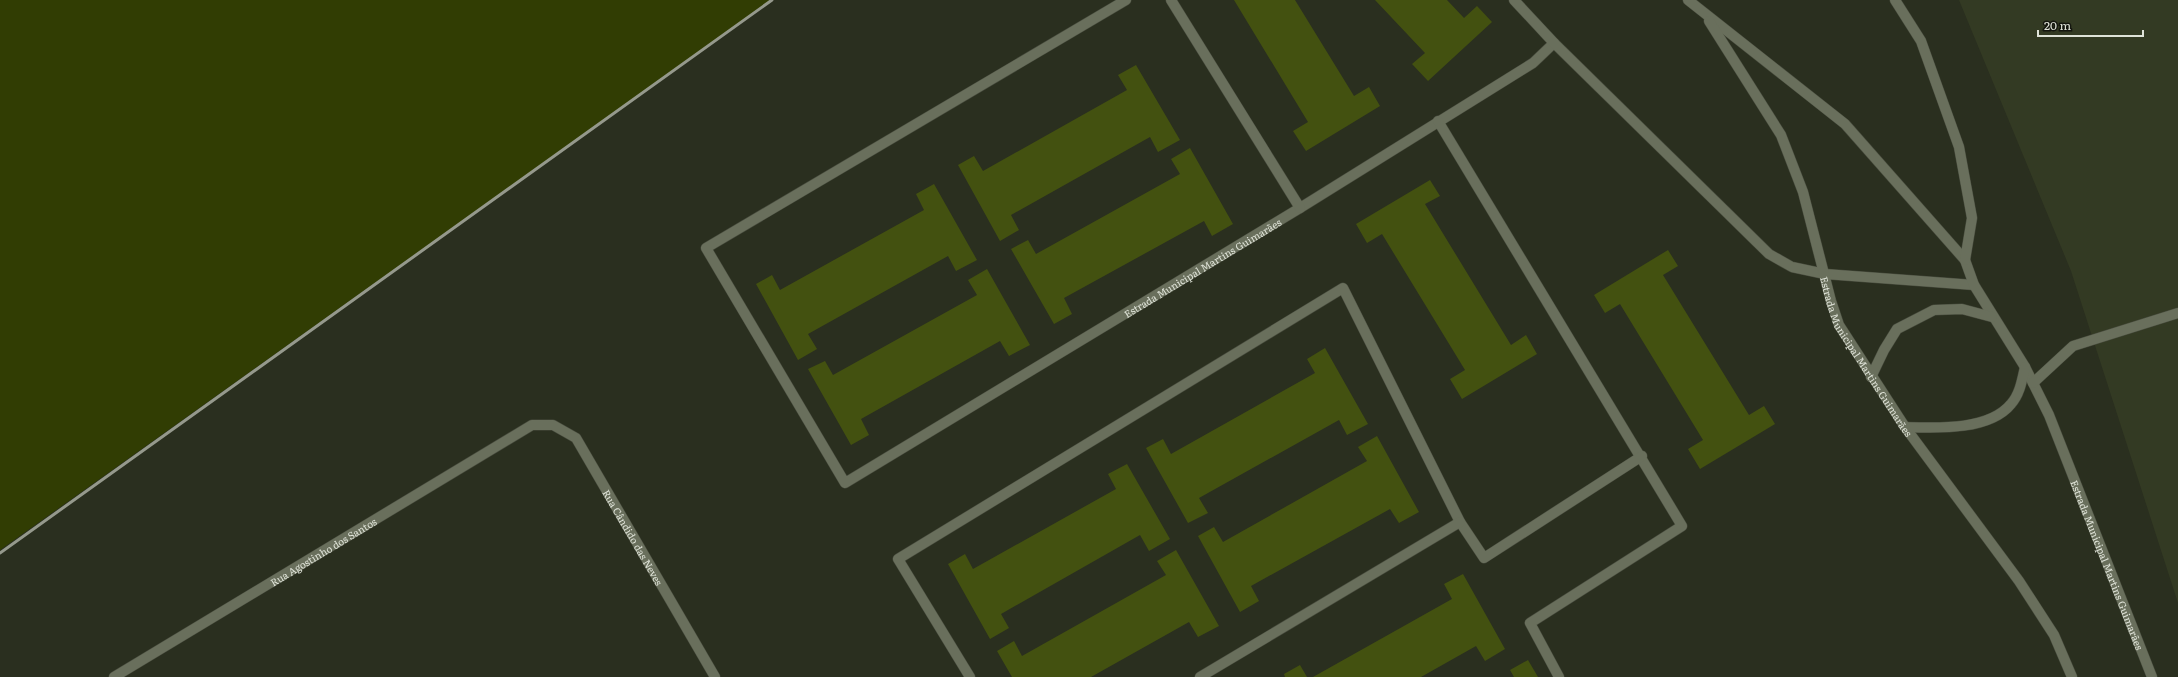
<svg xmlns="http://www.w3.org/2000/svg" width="2178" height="677" viewBox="0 0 2178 677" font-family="Literata,serif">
	<rect width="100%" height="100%" fill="#2a2f1f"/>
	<path fill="#333a23" d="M1959,0H2178V603L2071,271Z"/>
	<path fill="#313d03" d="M0,0H772L0,550Z"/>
	<path fill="#435110" d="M1234,0H1295L1354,96L1369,87L1380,106L1306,151L1293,131L1308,122Z
		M1375,0H1447L1464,18L1477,6L1492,22L1428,81L1412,64L1425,53Z
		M1136,65L1180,140L1158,152L1150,137L1011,215L1019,230L1000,241L958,165L974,156L983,171L1127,90L1118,75Z
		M1190,148L1233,224L1212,236L1204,221L1064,298L1072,314L1054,324L1011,249L1028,240L1036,254L1180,174L1171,159Z
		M1430,180L1440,196L1425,204L1511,345L1526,335L1537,354L1462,399L1450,379L1465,370L1382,234L1367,243L1356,224Z
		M934,184L977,260L956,271L948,256L808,334L817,349L798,360L756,284L772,275L780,290L924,210L916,194Z
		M1668,250L1678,266L1663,275L1749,415L1764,406L1775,424L1700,469L1688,449L1703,440L1620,304L1605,313L1594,295Z
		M987,269L1030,345L1009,356L1000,341L861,419L869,435L851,445L808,369L825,361L833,375L977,295L968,280Z
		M1325,348L1368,424L1347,435L1339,420L1199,498L1208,513L1188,523L1146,448L1163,439L1171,454L1315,373L1307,359Z
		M1377,436L1419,512L1399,523L1390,509L1251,586L1259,601L1240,612L1198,536L1214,527L1223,542L1367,461L1358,447Z
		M1127,464L1170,539L1149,551L1140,535L1001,614L1009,628L990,639L948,564L965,554L973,569L1116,489L1108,474Z
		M1176,550L1219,626L1198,637L1189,622L1091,677H1012L997,651L1014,641L1022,656L1166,575L1157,561Z
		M1463,574L1505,649L1485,661L1476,646L1421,677H1313L1452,599L1444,584Z
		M1528,660L1538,677H1514L1510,670Z
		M1300,665L1307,677H1285L1284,674Z"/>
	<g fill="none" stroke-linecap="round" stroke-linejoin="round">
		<defs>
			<g id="minor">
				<path id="s1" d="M1126,0L706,248L845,483L1300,208L1533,63L1554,43"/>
				<path d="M1171,0L1300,208"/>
				<path d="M1514,0L1554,43L1769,254L1792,267L1825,274L1974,285"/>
				<path id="s2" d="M1688,0L1845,124L1965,260L1974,285L2025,367L2049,415L2152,677"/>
				<path d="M1895,0L1921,41L1959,147L1972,218L1965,260"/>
				<path id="s3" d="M1709,21L1781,135L1803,192L1831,301L1839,325L1905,427L2019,581L2054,635L2072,677"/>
				<path d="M1438,121L1682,526L1530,623L1559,677"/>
				<path d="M1871,377L1884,350L1897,329L1934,310L1962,309L1992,317"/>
				<path d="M2033,383L2073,346L2178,313"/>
				<path d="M1905,427C1936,428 1989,431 2011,404C2020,394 2022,380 2025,367"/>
				<path id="s4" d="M114,677L532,425H553L576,438L715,677"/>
				<path d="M970,677L898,559L1343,288L1460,522L1484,558L1642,456"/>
				<path d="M1200,677L1460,522"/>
			</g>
		</defs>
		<use href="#minor" stroke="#484c3e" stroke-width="11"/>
		<use href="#minor" stroke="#696f5c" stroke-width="10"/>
		<path stroke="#95998c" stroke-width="3" d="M0,553L772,0"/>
	</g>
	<g text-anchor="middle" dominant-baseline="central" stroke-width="4" stroke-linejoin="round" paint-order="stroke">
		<g font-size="10" fill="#dfe3d8" stroke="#14160f">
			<text stroke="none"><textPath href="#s1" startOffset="1178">Estrada Municipal Martins Guimarães</textPath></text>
			<text stroke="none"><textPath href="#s3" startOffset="374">Estrada Municipal Martins Guimarães</textPath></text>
			<text stroke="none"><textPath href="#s4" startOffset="650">Rua Cândido das Neves</textPath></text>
			<text stroke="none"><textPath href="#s4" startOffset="244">Rua Agostinho dos Santos</textPath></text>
			<text stroke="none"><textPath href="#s2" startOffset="719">Estrada Municipal Martins Guimarães</textPath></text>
		</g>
	</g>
	<path d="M2038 30v6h105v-6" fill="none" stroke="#dfe3d8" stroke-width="2"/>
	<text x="2044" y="30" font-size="12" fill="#dfe3d8" stroke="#14160f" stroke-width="3" paint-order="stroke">20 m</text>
</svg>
